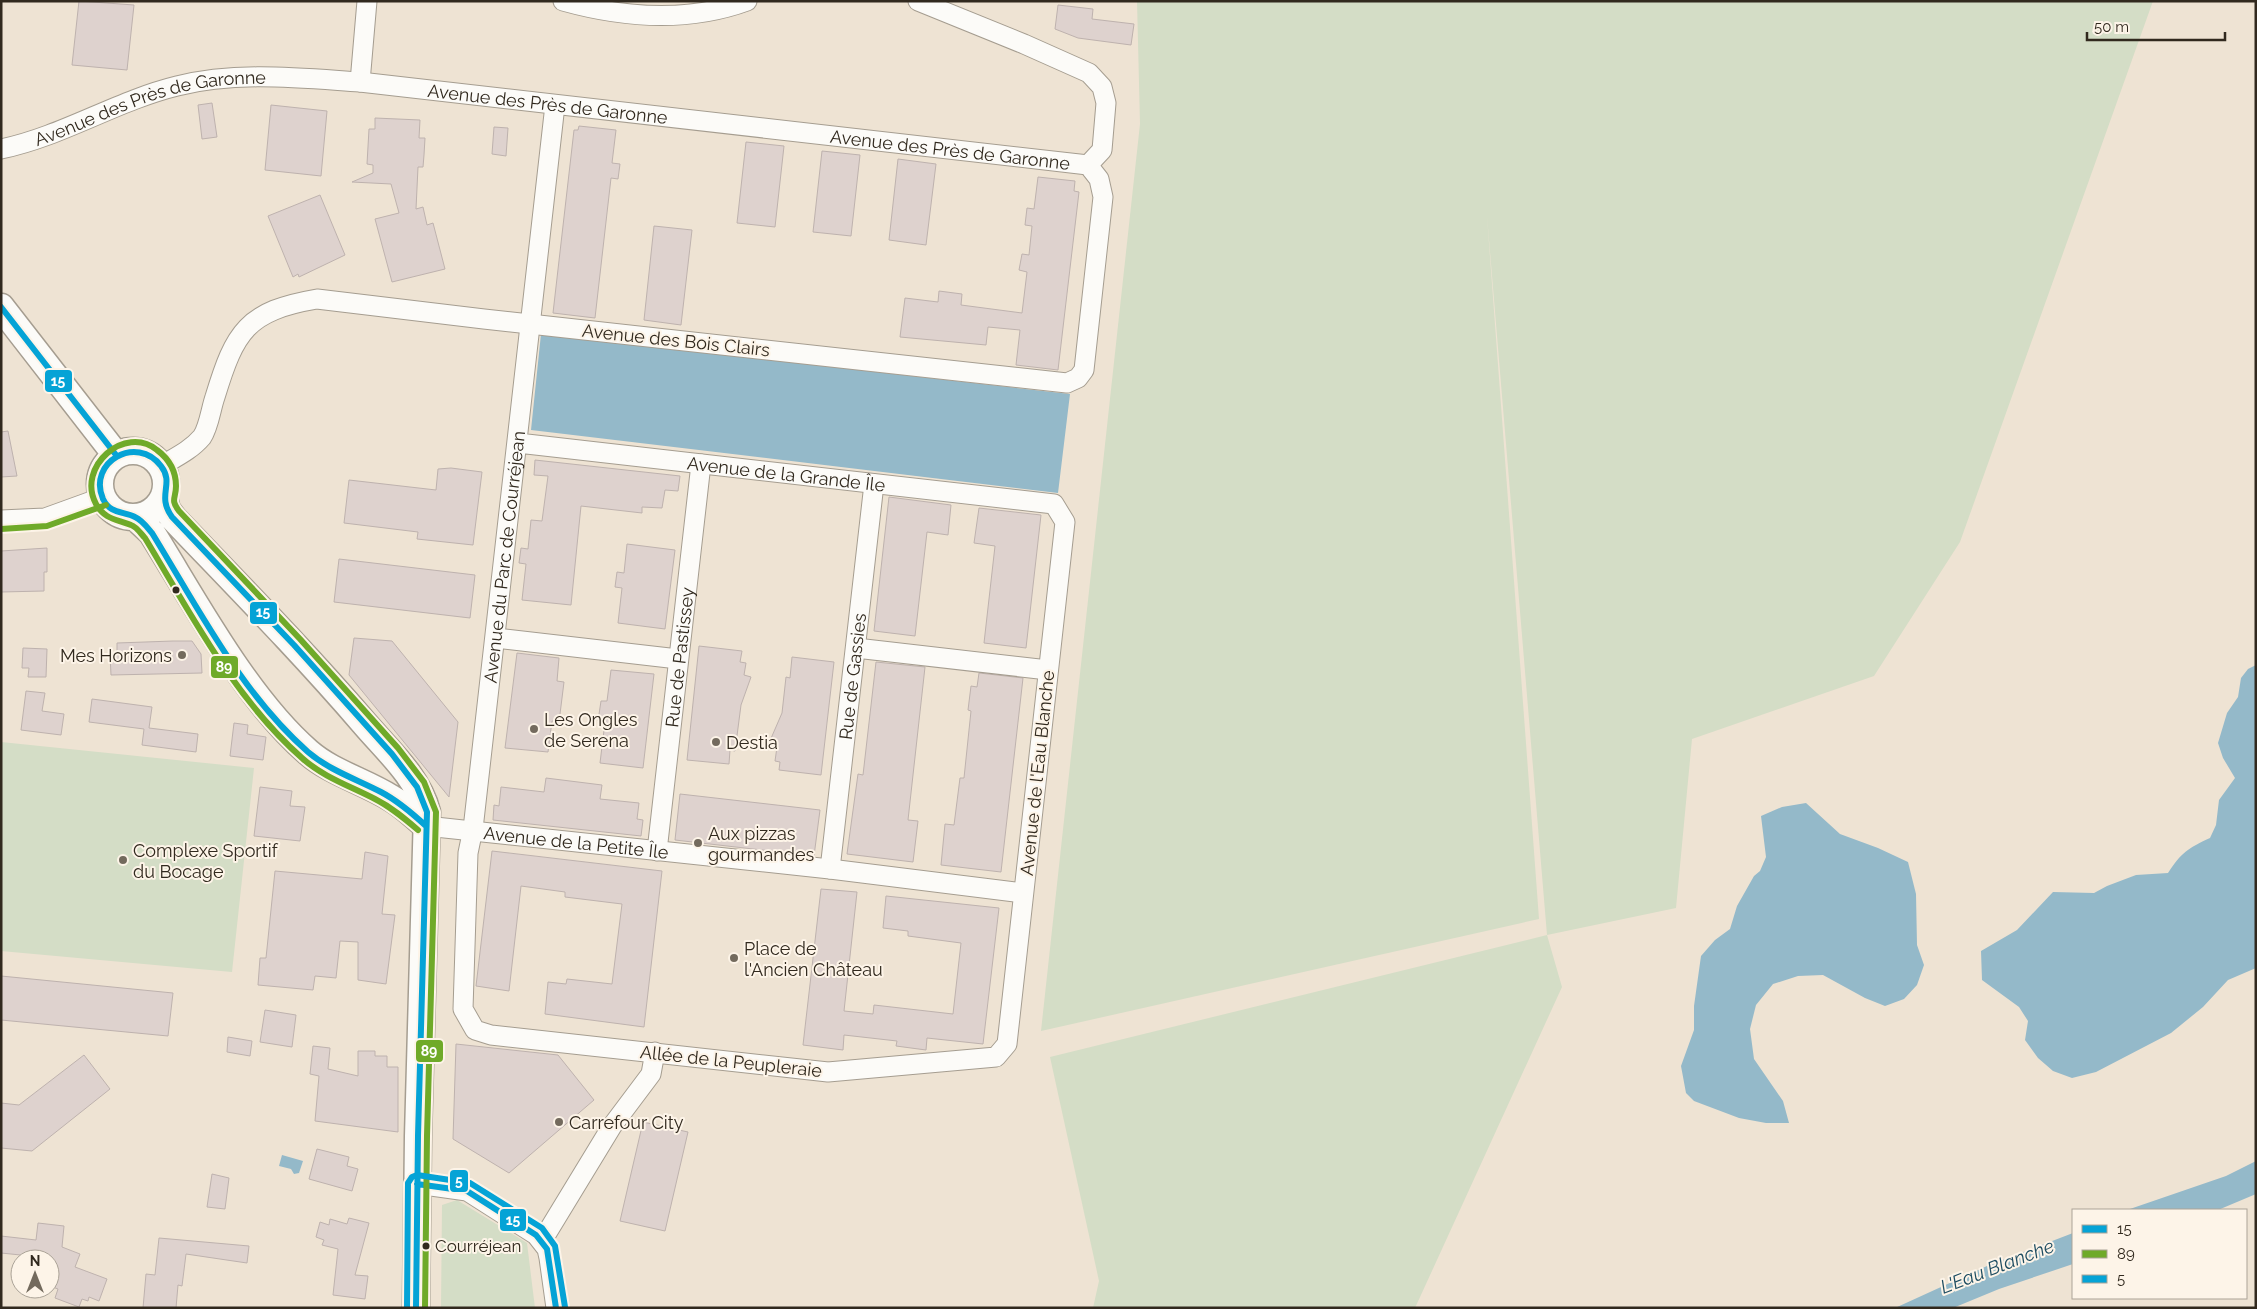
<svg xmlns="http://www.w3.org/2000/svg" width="2257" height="1309" viewBox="0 0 2257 1309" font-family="Raleway,sans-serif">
	<rect width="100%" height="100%" fill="#eee3d3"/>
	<path fill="#d4ddc6" d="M1137,1H2153L1960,542L1874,676L1692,739L1676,908L1547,935L1562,987L1415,1308H1093L1099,1281L1050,1057L1547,935L1487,216L1539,919L1041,1031L1140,124Z
		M1,742L254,768L232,972L1,951Z
		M457,1200L527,1243L535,1308H441L442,1205Z"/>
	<path fill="#94b9c9" d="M541,334L1070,394L1058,493L531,430Z
		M2256,665V968L2228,980L2203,1007L2171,1033L2096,1072L2072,1078L2053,1071L2038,1058L2025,1040L2028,1021L2019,1007L1982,980L1981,951L2017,930L2053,892L2094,893L2107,886L2136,875L2168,873C2181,853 2188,848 2210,838L2216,825L2219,800L2235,778L2223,758L2218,743L2227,713L2238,697L2241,678L2248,669Z
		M1806,803L1840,834L1878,848L1908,862L1916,894L1917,945L1924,965L1917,985L1904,999L1885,1006L1865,998L1823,975L1798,976L1773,984L1756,1005L1750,1029L1754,1059L1783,1101L1789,1123H1766L1739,1118L1694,1101L1686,1093L1681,1066L1694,1030V1006L1701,956L1715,940L1730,929L1737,906L1754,876L1760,871L1766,857L1761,816L1782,807Z
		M282,1155L303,1161L299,1173L294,1174L291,1169L279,1166Z
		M2256,1161V1194L2218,1210H2127L2226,1176Z
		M2073,1233V1264L2070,1265L1999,1289L1953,1308H1895L1987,1266Z"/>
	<path fill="#ded2ce" stroke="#beb2ae" d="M79,1L134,5L127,70L72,65Z
		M1058,5L1093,9L1092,19L1134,24L1131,45L1078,38L1055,29Z
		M212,103L217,137L202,139L198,105Z
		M271,105L327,111L321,176L265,170Z
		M375,118L420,120L419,138H425L424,155L423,167H418L416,209L423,207L427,225L433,223L445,269L392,282L375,219L399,213L391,184L352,182L373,173V165L367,164L369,129H375Z
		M579,126L616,130L612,163L620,164L618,179L611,178L595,318L553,313L574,130H578Z
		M494,127L508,128L506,156L492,154Z
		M746,142L784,146L775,227L737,223Z
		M822,151L860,155L851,236L813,232Z
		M898,159L936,164L926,245L889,240Z
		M1038,177L1075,181L1074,191L1079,192L1058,370L1016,365L1020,330L988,327L986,345L900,337L905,298L938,302L939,291L962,294L961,305L1022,313L1027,272L1019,270L1022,254L1029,255L1032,226L1025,225L1027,208L1034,209Z
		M320,195L345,255L299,277L298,274L293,277L268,216Z
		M654,226L692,230L681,325L644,320Z
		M8,431L17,476L1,477V432Z
		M535,460L680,476L678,491L665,490L662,508L642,507V513L581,506L571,605L522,600L526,564L519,563L521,548L528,549L531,520L542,521L548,476L534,475Z
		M451,468L482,472L473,545L417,539L418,532L344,523L349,480L436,490L438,469Z
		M889,497L951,505L948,535L927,532L915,636L874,631Z
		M979,508L1041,515L1026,648L984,643L995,546L974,543Z
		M627,544L675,550L665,629L618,623L622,588L615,587L617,572L624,573Z
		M47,548V572H44V591L1,592V551Z
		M339,559L475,575L470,618L334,602Z
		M354,638L392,641L458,722L449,797L349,675Z
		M173,641H192L201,654L202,673L111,675L110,655H117V643Z
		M699,646L742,651L740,662L746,663L744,675L751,677L741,705L735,751L730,750L729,764L687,760Z
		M23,648L47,649L46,677H28L29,668H22Z
		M517,653L559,658L557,681L564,682L559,722L552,721L548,752L505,748Z
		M792,657L834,662L821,775L779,770L780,762L775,761L777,747L769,743L782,713L786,677L790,678Z
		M876,662L925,667L908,820L918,821L913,862L847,854L858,774L863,775Z
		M611,670L654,674L643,768L600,763L605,722L598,721L601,701H607Z
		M979,673L1023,678L1001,872L941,865L945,824L954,825L960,778H964L971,711L968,710L971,686L977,687Z
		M26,691L45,693L42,711L64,714L61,735L21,730Z
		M92,699L152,707L149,728L198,734L196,752L142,745L144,729L89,722Z
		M234,723L248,725L247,734L266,737L263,760L230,756Z
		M546,778L602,785L600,799L639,803L637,819L643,820L641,836L493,820L494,805L499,806L501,787L544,792Z
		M260,787L292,791L290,806L305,807L300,841L254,836Z
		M680,794L820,810L814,856L675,840Z
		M492,851L662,871L644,1027L545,1014L548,982L566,984L567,979L612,984L622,904L565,897V892L521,886L509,991L476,986Z
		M365,852L388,856L382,914L395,915L386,984L358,980V942L340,941L336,978L315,976L313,990L258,985L260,958H266L275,871L362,879Z
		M821,889L857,892L844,1011L873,1014L874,1005L953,1014L961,943L908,936V931L883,928L886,896L999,908L983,1044L927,1038L926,1050L896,1046L897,1041L844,1035L843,1050L803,1045Z
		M1,976L173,993L168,1036L1,1020Z
		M265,1010L296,1015L292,1047L260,1042Z
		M228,1037L252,1041L250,1056L227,1052Z
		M456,1044L558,1055L594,1100L509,1173L453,1139Z
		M313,1046L330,1048L328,1069L358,1076V1051H375V1056H387V1067H398V1132L315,1121L319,1076L310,1074Z
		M84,1055L110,1089L32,1151L1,1148V1103L19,1105Z
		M643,1122L688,1132L665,1231L620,1221Z
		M317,1149L349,1157L347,1166L358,1169L352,1191L309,1179Z
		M212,1174L229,1178L225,1209L207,1207Z
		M349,1218L369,1223L355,1275L368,1276L365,1299L333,1295L338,1249L322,1245L324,1240L316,1237L320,1222L329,1225L330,1219L347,1224Z
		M38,1223L64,1226L62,1247L80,1254L75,1267L107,1279L99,1301L89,1297L88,1301L82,1299L79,1307L55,1298L58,1289L50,1286V1258L1,1253V1236L36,1240Z
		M159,1238L249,1246L247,1263L186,1254L182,1286L178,1285L176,1308H143L146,1274L155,1275Z"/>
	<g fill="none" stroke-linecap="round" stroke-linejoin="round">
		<defs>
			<g id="street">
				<path d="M563,1C624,18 687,23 747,1"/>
				<path d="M918,1L1024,44L1089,73L1102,87L1106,103L1102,150L1088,165"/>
				<path d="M360,82L367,1"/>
				<path id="s1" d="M1,149C63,136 116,101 177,86C237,71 299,78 360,82L1088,165L1099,179L1103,197L1084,370L1078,378L1067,383L484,319L317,299C247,311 235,331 215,397C211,408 209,427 202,437C191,450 176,457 161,466"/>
				<path id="s2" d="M518,443L1054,504L1065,522L1007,1044L996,1057L828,1072L491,1035L475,1030L463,1009L468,853L473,829L555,105"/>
				<path d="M1,520L45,518L103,497"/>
				<path d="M496,638L678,659"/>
				<path d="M856,648L1048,670"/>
				<path id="s3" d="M426,826L830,869L1023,893"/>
				<path id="s4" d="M657,851L701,464"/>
				<path id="s5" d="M830,869L874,484"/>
				<path d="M417,1184L467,1191L536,1235L547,1249L549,1258L556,1308"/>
				<path d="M542,1241L612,1126L651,1074L655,1052"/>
			</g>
			<path id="secondary" d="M1,307L116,455
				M100 484a33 33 0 1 1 66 0a33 33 0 1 1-66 0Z
				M164,498L167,510L174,519C238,586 303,652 364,723C387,750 418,777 427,812L418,1136L416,1308
				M135,517L152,533C195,602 246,698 308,752C332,773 364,781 391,798C403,805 415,816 426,826"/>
		</defs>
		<use href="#street" stroke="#a59d90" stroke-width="21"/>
		<use href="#secondary" stroke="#a59d90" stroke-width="29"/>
		<use href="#street" stroke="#fcfbf8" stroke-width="19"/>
		<use href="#secondary" stroke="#fcfbf8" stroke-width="26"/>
		<defs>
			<path id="bus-1" d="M1,307L116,455
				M417,1184L467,1191L536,1235L547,1249L556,1308
				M416,1308L418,1136L427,812L417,787L392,754L294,645L172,517C156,495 175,484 161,466C137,434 87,462 103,499C110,514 123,511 135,517C142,520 147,527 152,533C198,608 241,693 308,752C329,770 356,779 381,792C398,801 412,813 426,826"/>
			<path id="bus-2" d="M1,529L47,526L106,505
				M418,830C404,818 391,807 375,799C350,786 323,777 302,758C234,698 191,614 145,538C141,534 137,527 131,525C117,519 105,520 96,504C76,467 125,424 157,450C169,459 176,472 176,486C176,499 170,499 179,511L300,639L398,748L424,782L436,812L427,1136L425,1308"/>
			<path id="bus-3" d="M407,1308L408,1183L412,1177L417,1175L470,1183L542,1228L555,1246L565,1307"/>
		</defs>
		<use href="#bus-1" stroke="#fdf4e8" stroke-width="10"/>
		<use href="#bus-2" stroke="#fdf4e8" stroke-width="10"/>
		<use href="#bus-3" stroke="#fdf4e8" stroke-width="10"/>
		<use href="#bus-1" stroke="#05a3d6" stroke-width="6"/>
		<use href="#bus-2" stroke="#6faa29" stroke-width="6"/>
		<use href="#bus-3" stroke="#05a3d6" stroke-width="6"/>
	</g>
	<g fill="#31291e" stroke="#fdf4e8" stroke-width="2">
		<circle cx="176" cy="590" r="4.5"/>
		<circle cx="426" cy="1246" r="4.5"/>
	</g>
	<g fill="#736a5d" stroke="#fdf4e8" stroke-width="2">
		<circle cx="182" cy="655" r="5"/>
		<circle cx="534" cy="729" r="5"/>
		<circle cx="716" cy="742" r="5"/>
		<circle cx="698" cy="843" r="5"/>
		<circle cx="123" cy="860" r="5"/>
		<circle cx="734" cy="958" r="5"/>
		<circle cx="559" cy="1122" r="5"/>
	</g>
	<g text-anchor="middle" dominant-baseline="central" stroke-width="4" stroke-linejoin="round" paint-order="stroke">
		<g font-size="17" fill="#31291e" stroke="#fdf4e8" text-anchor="start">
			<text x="435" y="1246">Courréjean</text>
		</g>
		<g font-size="18" fill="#31291e" stroke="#fdf4e8">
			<text stroke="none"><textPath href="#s1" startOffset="560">Avenue des Près de Garonne</textPath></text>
			<text stroke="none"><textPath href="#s1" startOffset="156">Avenue des Près de Garonne</textPath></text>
			<text stroke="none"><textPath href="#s1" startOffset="965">Avenue des Près de Garonne</textPath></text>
			<text transform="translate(676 340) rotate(6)">Avenue des Bois Clairs</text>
			<text stroke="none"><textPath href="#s2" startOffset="270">Avenue de la Grande Île</textPath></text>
			<text stroke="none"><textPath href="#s2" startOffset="2106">Avenue du Parc de Courréjean</textPath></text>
			<text stroke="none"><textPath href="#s4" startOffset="195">Rue de Pastissey</textPath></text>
			<text stroke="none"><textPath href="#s5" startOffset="194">Rue de Gassies</textPath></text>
			<text transform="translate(1037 773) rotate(-84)">Avenue de l'Eau Blanche</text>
			<text stroke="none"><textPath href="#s3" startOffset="151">Avenue de la Petite Île</textPath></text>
			<text transform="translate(731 1061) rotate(6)">Allée de la Peupleraie</text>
		</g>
		<g font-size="18" fill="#31291e" stroke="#fdf4e8" text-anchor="start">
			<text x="172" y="655" text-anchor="end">Mes Horizons</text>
			<text x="544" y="719">Les Ongles<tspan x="544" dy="21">de Serena</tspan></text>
			<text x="726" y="742">Destia</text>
			<text x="708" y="833">Aux pizzas<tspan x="708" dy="21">gourmandes</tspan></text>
			<text x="133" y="850">Complexe Sportif<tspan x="133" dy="21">du Bocage</tspan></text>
			<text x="744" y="948">Place de<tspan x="744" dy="21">l'Ancien Château</tspan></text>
			<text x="569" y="1122">Carrefour City</text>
		</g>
		<g font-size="19" font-style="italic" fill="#1d4c61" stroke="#fdf4e8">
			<text transform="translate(1997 1266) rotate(-21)">L'Eau Blanche</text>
		</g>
	</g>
	<g stroke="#fdf4e8" stroke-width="2">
		<rect x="44" y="369" width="29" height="24" rx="5" fill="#05a3d6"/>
		<rect x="249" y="601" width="29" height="24" rx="5" fill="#05a3d6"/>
		<rect x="210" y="655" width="29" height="24" rx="5" fill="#6faa29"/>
		<rect x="415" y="1039" width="29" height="24" rx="5" fill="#6faa29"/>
		<rect x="449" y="1169" width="20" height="24" rx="5" fill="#05a3d6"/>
		<rect x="499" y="1208" width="28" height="24" rx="5" fill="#05a3d6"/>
	</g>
	<g font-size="14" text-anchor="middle" font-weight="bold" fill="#fff">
		<text x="58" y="386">15</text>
		<text x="263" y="617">15</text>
		<text x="224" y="672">89</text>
		<text x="429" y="1056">89</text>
		<text x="459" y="1186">5</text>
		<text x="513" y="1225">15</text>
	</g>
	<rect width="2257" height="1309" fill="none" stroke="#31291e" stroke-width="5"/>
	<rect x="2072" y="1209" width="175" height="90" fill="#fdf4e8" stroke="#aba397"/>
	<rect x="2082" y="1225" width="25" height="8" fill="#05a3d6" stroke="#aba397"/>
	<text x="2117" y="1234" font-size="15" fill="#31291e">15</text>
	<rect x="2082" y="1250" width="25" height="8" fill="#6faa29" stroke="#aba397"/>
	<text x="2117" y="1259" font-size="15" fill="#31291e">89</text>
	<rect x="2082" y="1275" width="25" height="8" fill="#05a3d6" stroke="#aba397"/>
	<text x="2117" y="1284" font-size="15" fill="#31291e">5</text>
	<g transform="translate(35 1274)"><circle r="24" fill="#fdf4e8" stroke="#aba397"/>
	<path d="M0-4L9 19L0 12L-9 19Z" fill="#736a5d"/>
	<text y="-8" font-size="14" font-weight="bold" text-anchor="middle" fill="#31291e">N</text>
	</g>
	<path d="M2087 32v8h138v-8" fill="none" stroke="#31291e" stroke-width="2.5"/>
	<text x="2094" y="32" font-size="15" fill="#31291e" stroke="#fdf4e8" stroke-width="4" paint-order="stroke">50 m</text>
</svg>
